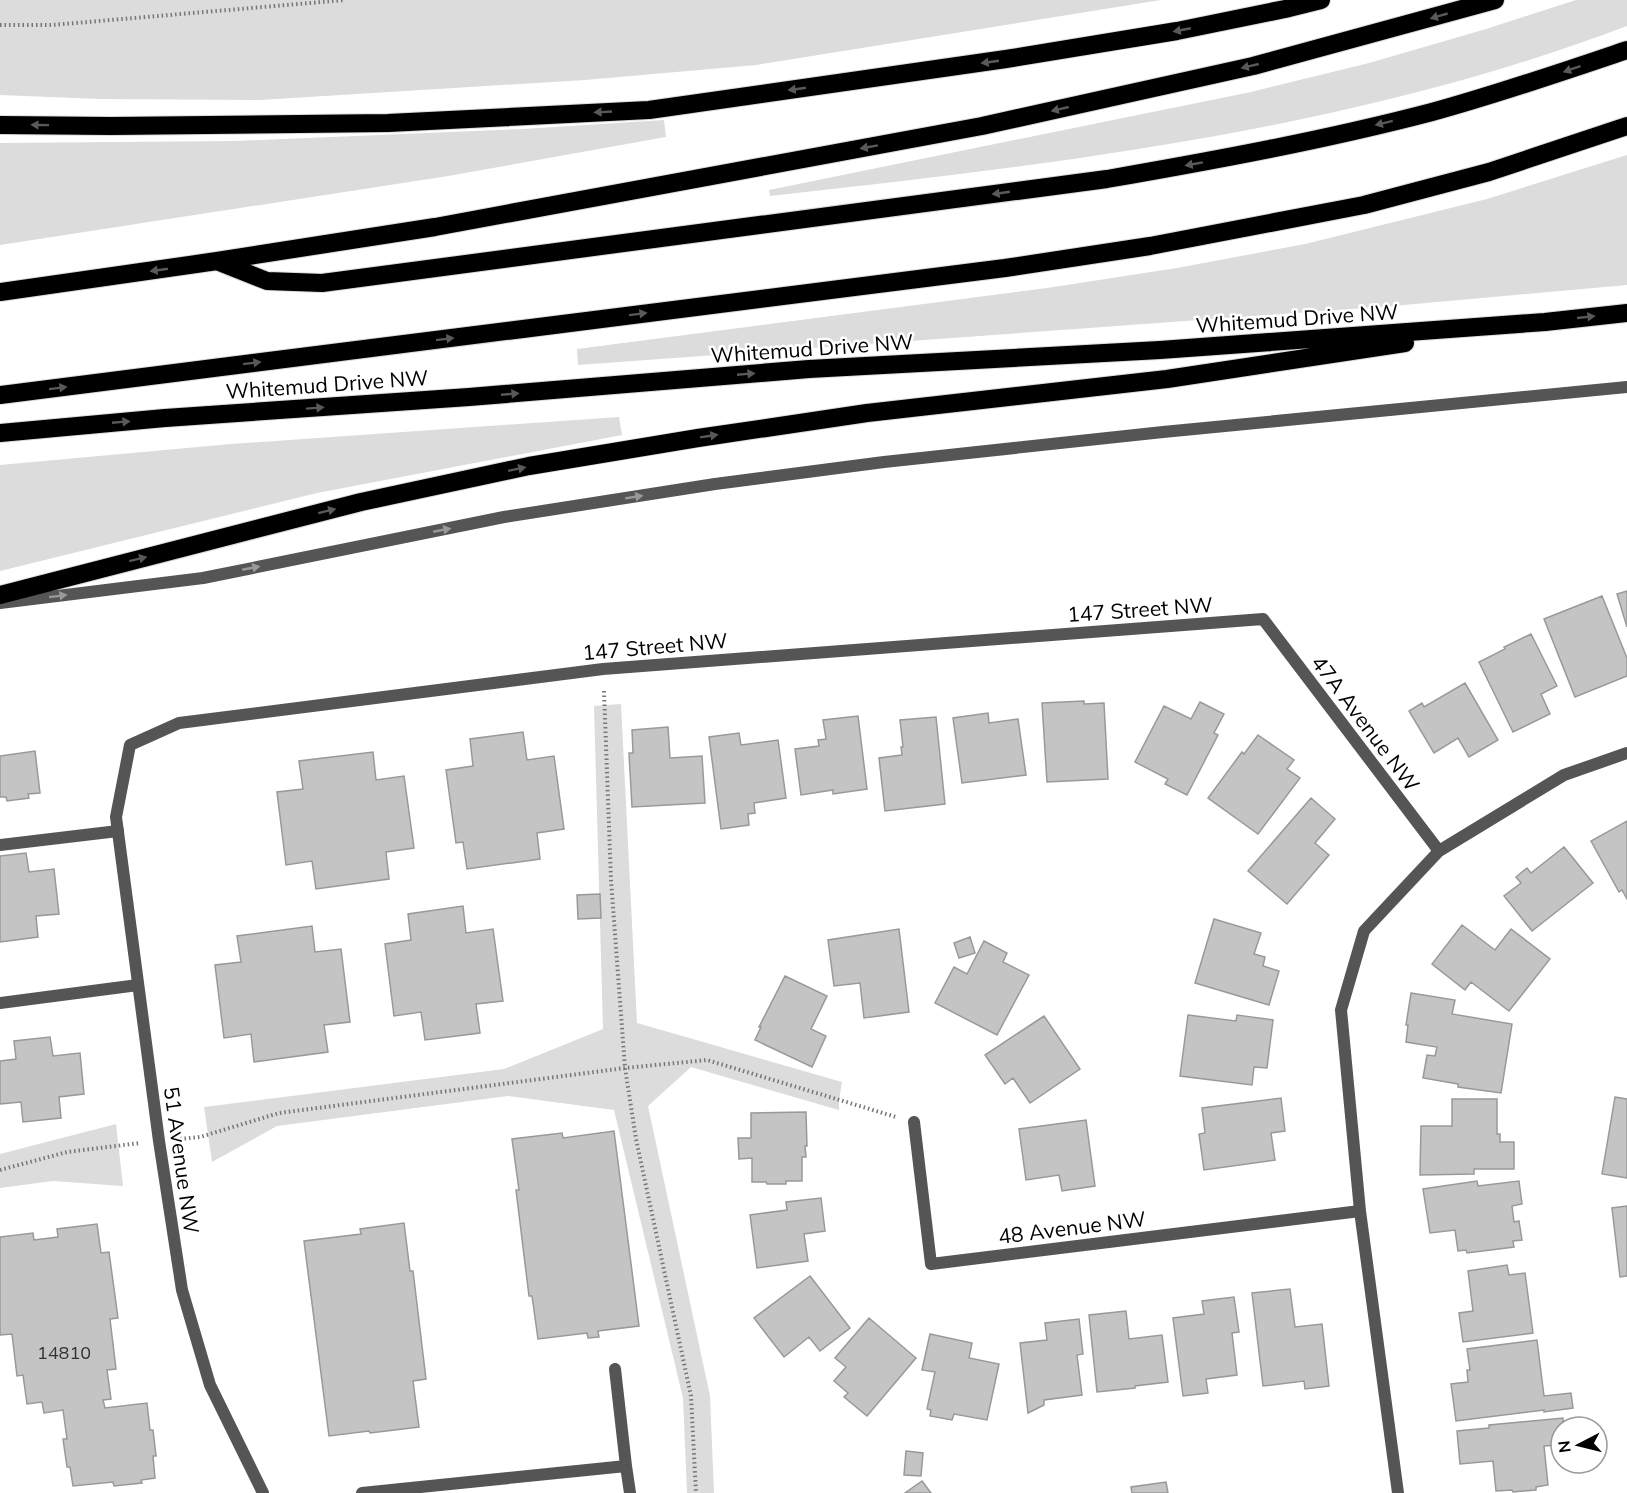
<svg xmlns="http://www.w3.org/2000/svg" width="1627" height="1493" viewBox="0 0 1627 1493" font-family="Mulish,sans-serif">
	<rect width="100%" height="100%" fill="#fff"/>
	<path fill="#dcdcdc" d="M0,0H1161L756,65L585,80L260,100L99,99L0,95Z
		M1576,0H1627V26C1353,130 1059,164 770,196L769,190L1251,92L1369,63L1486,29Z
		M664,120L666,137L448,176L0,245V143L234,141L523,129Z
		M1627,155V285L1393,306L578,365L577,349L1047,288L1177,268L1305,244L1487,199Z
		M619,417L622,435L317,493L0,571V465L231,444Z
		M621,704L637,1023L842,1082L839,1100V1110L691,1067L648,1106L710,1396L714,1493H687L683,1398L614,1110L508,1096L277,1126L212,1162L204,1107L504,1069L603,1029L594,706Z
		M116,1124L123,1186L53,1181L0,1188V1154Z"/>
	<path fill="#c4c4c4" stroke="#999" stroke-width="1.5" d="M1627,591V627L1617,594Z
		M1602,596L1627,658V676L1575,697L1544,619Z
		M1531,634L1557,686L1541,694L1550,714L1513,732L1479,662L1505,649L1504,647Z
		M1465,683L1498,740L1469,757L1458,738L1434,753L1409,711L1422,703L1424,707Z
		M1084,701V704L1104,703L1108,779L1047,782L1042,703Z
		M1200,702L1224,714L1214,733L1218,735L1187,795L1165,784L1168,779L1135,762L1164,706L1191,719Z
		M988,713L989,723L1018,719L1026,775L962,783L953,718Z
		M858,716L867,789L833,794V790L801,795L795,749L819,746L818,740L826,739L823,720Z
		M936,717L945,804L885,811L879,758L902,755L901,747H903L900,720Z
		M668,727L670,758L702,756L705,803L632,807L629,753H633L632,730Z
		M523,732L527,760L554,756L564,829L537,833L540,859L467,869L463,842L456,843L446,770L473,766L470,739Z
		M739,733L741,745L778,740L786,798L754,803L755,813L748,814L749,825L721,829L709,737Z
		M1258,735L1294,760L1287,769L1300,778L1258,834L1208,798L1242,752L1244,754Z
		M35,751L40,793L28,794L29,798L7,801L6,797H0V756Z
		M373,752L376,780L404,776L414,848L386,852L389,879L316,889L312,861L286,865L277,792L303,789L299,761Z
		M1311,798L1335,819L1315,843L1329,855L1287,904L1248,871Z
		M1627,821V899L1622,890L1619,892L1591,841Z
		M1564,847L1593,883L1532,931L1504,896L1521,883L1516,877L1527,868L1531,873Z
		M26,853L29,872L54,869L59,914L36,916L38,937L0,942V856Z
		M600,894L601,918L578,919L577,895Z
		M463,906L466,933L493,929L503,1001L476,1004L480,1033L425,1040L421,1012L394,1016L385,944L411,940L408,914Z
		M1214,919L1261,933L1254,954L1265,957L1263,966L1279,971L1269,1005L1195,983Z
		M1462,925L1495,950L1511,929L1550,959L1509,1011L1471,982L1465,990L1432,964Z
		M312,926L315,952L341,949L350,1022L324,1025L328,1052L254,1062L251,1034L224,1038L215,965L241,962L237,936Z
		M899,929L909,1012L864,1018L860,983L834,986L828,940Z
		M970,937L975,953L959,958L954,943Z
		M984,941L1007,953L1003,962L1029,975L997,1035L935,1003L954,967L967,974Z
		M785,976L827,996L811,1029L826,1036L812,1067L755,1040L761,1027H759Z
		M1411,993L1455,1000L1452,1014L1512,1024L1501,1093L1458,1087V1084L1423,1078L1427,1055L1435,1056L1437,1047L1406,1042L1408,1025H1406Z
		M1188,1015L1236,1021L1237,1015L1273,1020L1267,1068L1254,1067L1252,1085L1180,1076Z
		M1044,1016L1080,1069L1030,1103L1013,1078L1005,1084L985,1055Z
		M50,1037L53,1056L80,1053L84,1094L59,1097L61,1118L23,1122L21,1102L0,1104V1061L16,1059L14,1041Z
		M1615,1097L1627,1099V1178L1602,1174Z
		M1281,1098L1285,1131L1271,1133L1275,1160L1204,1170L1199,1134L1205,1133L1202,1108Z
		M1452,1099H1497V1134H1500V1142H1514V1169H1474V1174L1420,1175L1421,1126H1452Z
		M806,1112L807,1146H805L806,1157H802V1181H786V1184H767L766,1182H752V1158L739,1159L738,1138H751V1113Z
		M1086,1120L1095,1186L1062,1191L1059,1175L1026,1180L1019,1129Z
		M614,1131L639,1326L598,1331L599,1337L588,1338L587,1333L538,1339L532,1296H529L516,1190H519L512,1139L562,1133L563,1138Z
		M1477,1181L1478,1186L1519,1181L1522,1204L1512,1206L1514,1222L1519,1221L1522,1240L1513,1241L1514,1247L1467,1253L1466,1250L1458,1251L1455,1230L1430,1233L1423,1189Z
		M821,1198L825,1231L804,1234L808,1261L757,1268L750,1215L787,1210L786,1202Z
		M1627,1206V1276L1620,1277L1612,1208Z
		M404,1223L410,1271H413L426,1379L413,1381L419,1427L370,1433L369,1431L329,1436L304,1241L361,1234L360,1229Z
		M97,1224L101,1253L109,1252L118,1318L110,1319L116,1369L107,1370L111,1399L103,1400L105,1408L147,1403L150,1430H153L156,1456H153L155,1478L141,1480L142,1483L114,1486L113,1482L73,1486L70,1467H67L63,1439H67L63,1410L44,1413L42,1402L27,1404L23,1375L17,1376L12,1334L0,1335V1237L33,1233L34,1240L58,1237L57,1229Z
		M1507,1265L1509,1275L1525,1273L1533,1333L1463,1342L1459,1313L1473,1311L1468,1271Z
		M810,1276L850,1328L820,1351L809,1337L784,1357L754,1318Z
		M1290,1289L1295,1327L1322,1324L1329,1386L1305,1389L1304,1381L1263,1386L1252,1293Z
		M1234,1297L1239,1332L1232,1333L1237,1375L1206,1379L1208,1393L1183,1396L1173,1318L1204,1314L1202,1301Z
		M1126,1311L1129,1339L1162,1335L1168,1382L1135,1386V1388L1097,1392L1089,1315Z
		M869,1318L916,1358L867,1416L844,1397L848,1393L834,1381L846,1367L835,1358Z
		M1079,1319L1083,1354L1077,1355L1082,1395L1044,1400V1405L1028,1413L1020,1343L1047,1340L1045,1323Z
		M930,1334L972,1343L969,1358L999,1364L987,1420L954,1414L952,1420L930,1416L931,1410L927,1409L935,1372L922,1370Z
		M1537,1340L1544,1396L1571,1393L1573,1408L1544,1412V1410L1456,1421L1451,1384L1468,1382L1467,1370H1470L1467,1349Z
		M1563,1418V1427H1561V1445L1544,1446L1548,1485L1536,1487V1490L1513,1492L1512,1490L1496,1491L1493,1461L1460,1464L1457,1431L1489,1428V1425Z
		M906,1451L923,1453L921,1476L904,1475Z
		M922,1481L931,1493H905Z
		M1166,1482L1168,1493H1132L1131,1487Z"/>
	<g fill="none" stroke-linecap="round" stroke-linejoin="round">
		<defs>
			<path id="motorway" d="M0,125L111,126L388,123L649,110L1006,59L1177,31L1285,9L1321,0
				M219,262L267,281L322,283L1107,179C1216,160 1325,140 1432,112C1498,94 1562,72 1627,50
				M0,292L217,261L435,227L982,126L1253,66L1495,0
				M0,395L1005,268L1150,246L1364,205L1489,172L1627,126
				M0,433L165,418L469,397L809,369L1160,350L1545,322L1627,313
				M0,595L361,502L529,466L698,438L867,413L1167,379L1405,343"/>
		</defs>
		<use href="#motorway" stroke="#dbdbdb" stroke-width="20"/>
		<path stroke="#777" stroke-width="4" stroke-dasharray="1.5 3" stroke-linecap="butt" d="M0,25H52L345,0
			M604,691L611,880L625,1068L636,1139L691,1396L696,1493
			M180,1139L200,1137L279,1113L625,1068L707,1060L896,1117
			M0,1170L67,1152L140,1143"/>
		<path stroke="#555" stroke-width="12" d="M0,603L203,578L504,517L715,484L884,462L1163,432L1627,387
			M0,845L118,831
			M0,1003L138,985
			M626,1466L630,1493
			M362,1493L626,1466L615,1369"/>
		<path stroke="#555" stroke-width="12" d="M914,1122L931,1264L1360,1211
			M263,1493L210,1385L182,1290L159,1141L116,817L130,745L179,723L603,669L1263,619L1439,851
			M1398,1493L1360,1211L1341,1010L1364,931L1439,851L1564,775L1627,753"/>
		<use href="#motorway" stroke="#000" stroke-width="18"/>
	</g>
	<defs><path id="oneway-solid" d="M-6-.8H1V-3.2L6.5 0L1 3.2V.8H-6Z" transform="scale(1.5)"/></defs>
	<g fill="#595959">
		<use href="#oneway-solid" transform="translate(1439 16) rotate(164)"/>
		<use href="#oneway-solid" transform="translate(1182 30) rotate(169)"/>
		<use href="#oneway-solid" transform="translate(990 62) rotate(172)"/>
		<use href="#oneway-solid" transform="translate(1250 66) rotate(167)"/>
		<use href="#oneway-solid" transform="translate(1572 69) rotate(161)"/>
		<use href="#oneway-solid" transform="translate(797 89) rotate(172)"/>
		<use href="#oneway-solid" transform="translate(1060 109) rotate(167)"/>
		<use href="#oneway-solid" transform="translate(603 112) rotate(177)"/>
		<use href="#oneway-solid" transform="translate(1384 123) rotate(166)"/>
		<use href="#oneway-solid" transform="translate(40 125) rotate(-179)"/>
		<use href="#oneway-solid" transform="translate(869 147) rotate(170)"/>
		<use href="#oneway-solid" transform="translate(1194 164) rotate(170)"/>
		<use href="#oneway-solid" transform="translate(1001 193) rotate(172)"/>
		<use href="#oneway-solid" transform="translate(159 270) rotate(172)"/>
		<use href="#oneway-solid" transform="translate(638 314) rotate(-7)"/>
		<use href="#oneway-solid" transform="translate(1586 317) rotate(-6)"/>
		<use href="#oneway-solid" transform="translate(445 339) rotate(-7)"/>
		<use href="#oneway-solid" transform="translate(252 363) rotate(-7)"/>
		<use href="#oneway-solid" transform="translate(746 374) rotate(-5)"/>
		<use href="#oneway-solid" transform="translate(58 388) rotate(-7)"/>
		<use href="#oneway-solid" transform="translate(510 394) rotate(-5)"/>
		<use href="#oneway-solid" transform="translate(315 408) rotate(-4)"/>
		<use href="#oneway-solid" transform="translate(121 422) rotate(-5)"/>
		<use href="#oneway-solid" transform="translate(709 436) rotate(-9)"/>
		<use href="#oneway-solid" transform="translate(517 469) rotate(-12)"/>
		<use href="#oneway-solid" transform="translate(327 511) rotate(-14)"/>
		<use href="#oneway-solid" transform="translate(138 559) rotate(-14)"/>
	</g>
	<g fill="#999">
		<use href="#oneway-solid" transform="translate(634 497) rotate(-9)"/>
		<use href="#oneway-solid" transform="translate(442 530) rotate(-11)"/>
		<use href="#oneway-solid" transform="translate(251 568) rotate(-11)"/>
		<use href="#oneway-solid" transform="translate(58 596) rotate(-7)"/>
	</g>
	<g text-anchor="middle" dominant-baseline="central" stroke-width="5" stroke-linejoin="round" paint-order="stroke">
		<g font-size="18" fill="#313131">
			<text x="64" y="1352">14810</text>
		</g>
		<g font-size="21" fill="#000" stroke="#fff">
			<text transform="translate(1297 318) rotate(-4)">Whitemud Drive NW</text>
			<text transform="translate(812 348) rotate(-4)">Whitemud Drive NW</text>
			<text transform="translate(327 384) rotate(-4)">Whitemud Drive NW</text>
			<text transform="translate(1140 609) rotate(-4)">147 Street NW</text>
			<text transform="translate(655 646) rotate(-5)">147 Street NW</text>
			<text transform="translate(1366 723) rotate(53)">47A Avenue NW</text>
			<text transform="translate(182 1160) rotate(82)">51 Avenue NW</text>
			<text transform="translate(1072 1227) rotate(-7)">48 Avenue NW</text>
		</g>
	</g>
	<g transform="translate(1579 1445) rotate(263)"><circle r="28" fill="#ffffff" stroke="#999999" stroke-width="1.5"/>
	<path d="M0-4.5L10 22L0 15L-10 22Z" fill="#000000"/>
	<text y="-9" font-size="16" font-weight="bold" text-anchor="middle" fill="#000000">N</text>
	</g>
</svg>
